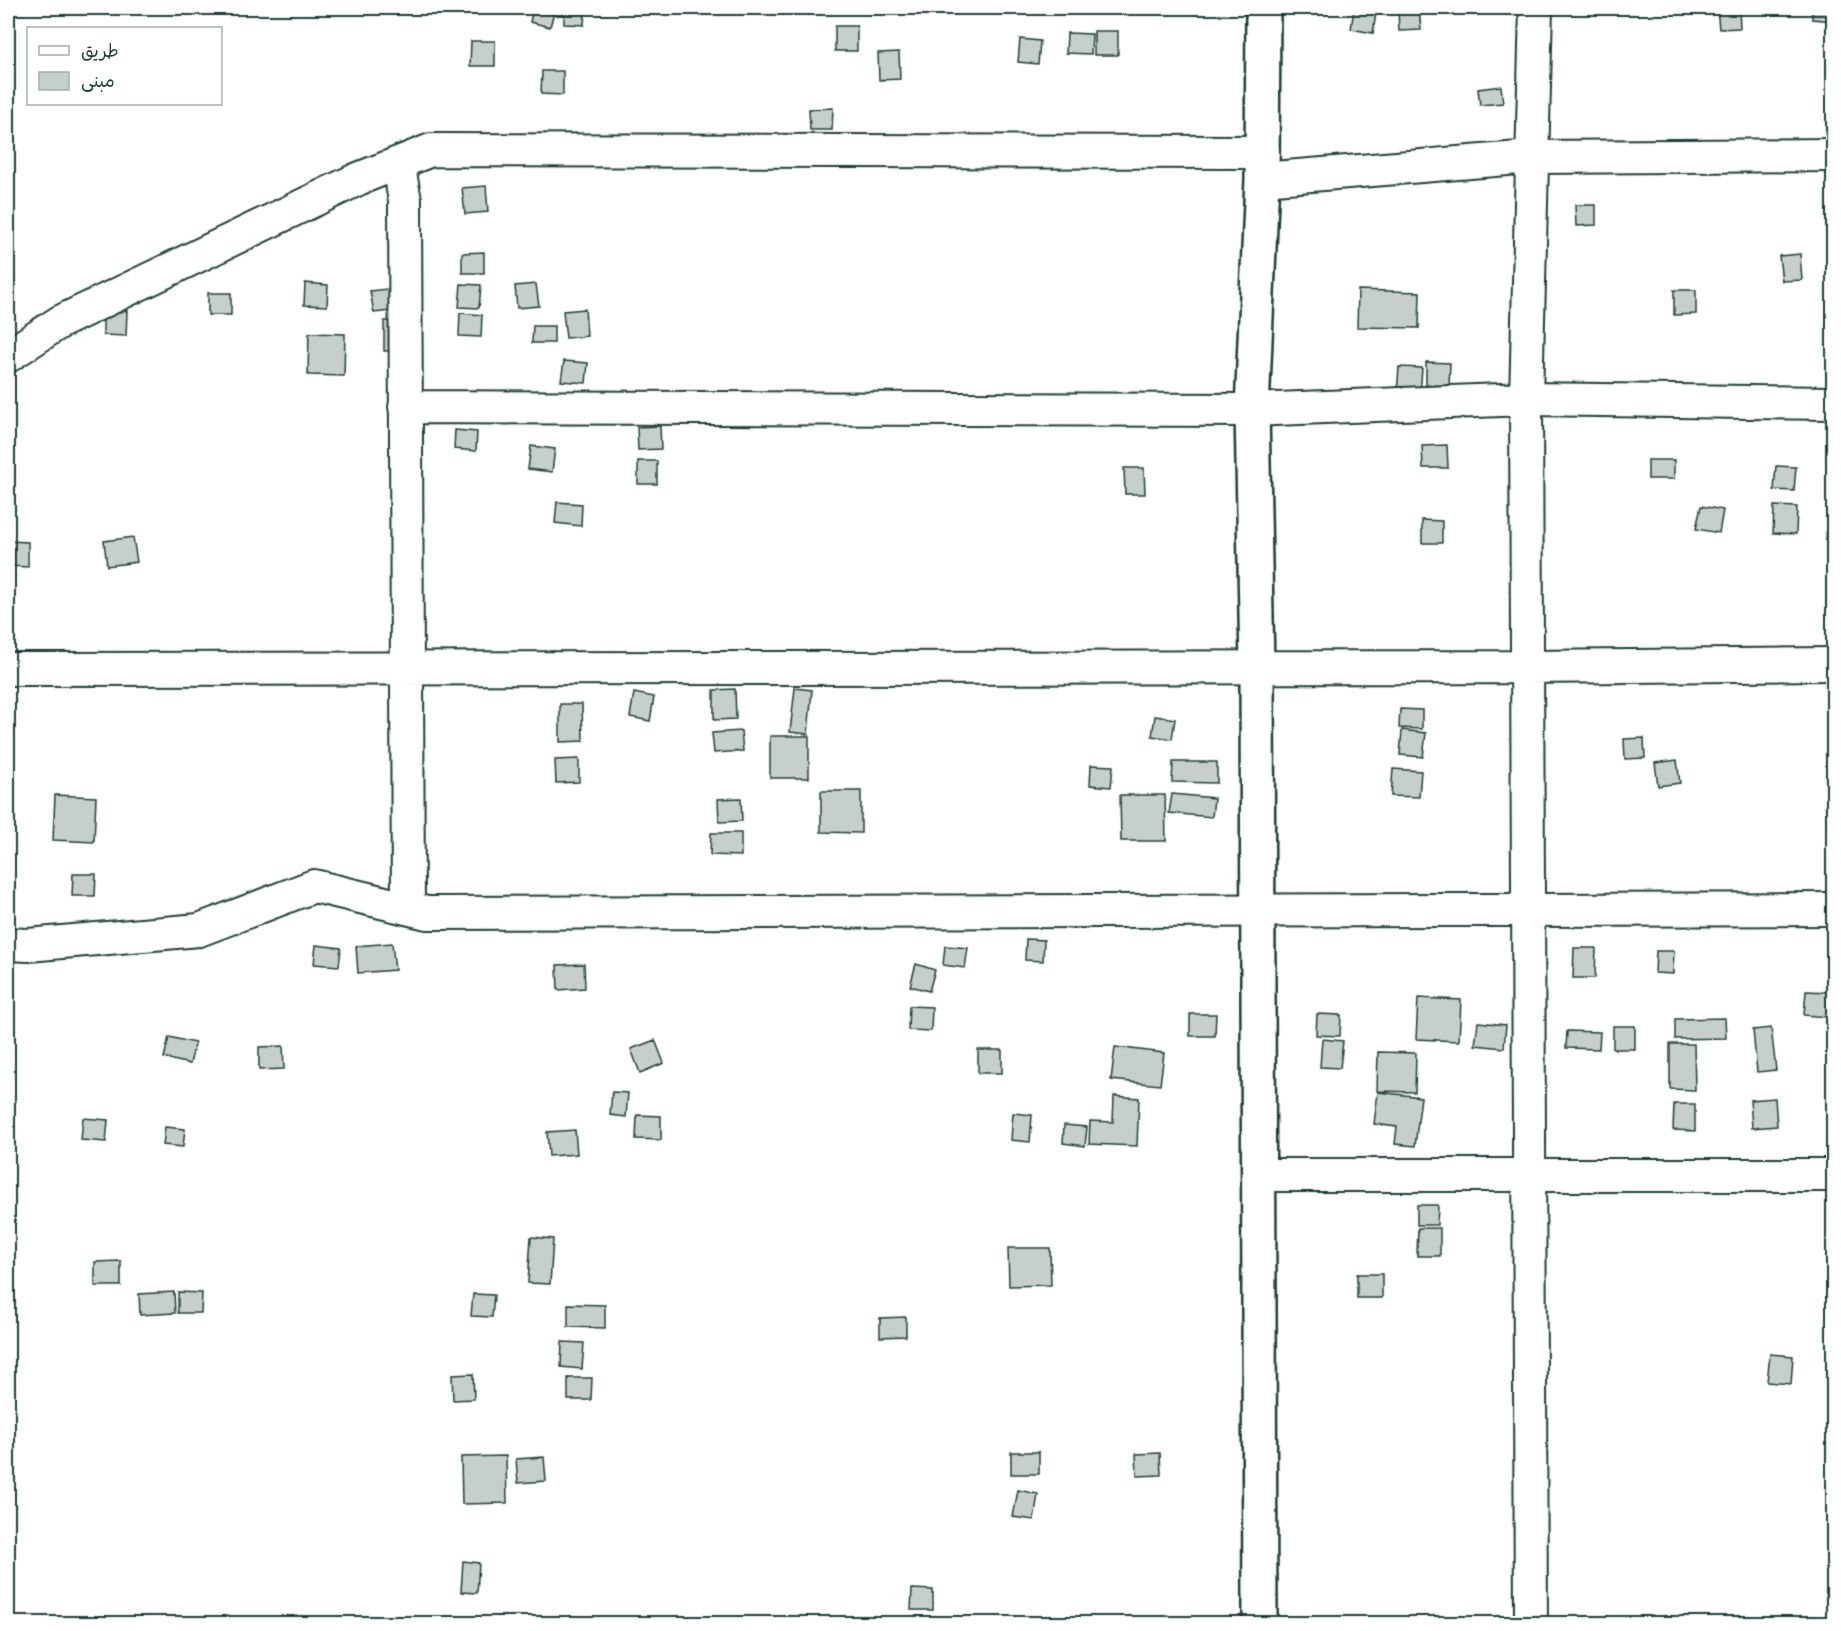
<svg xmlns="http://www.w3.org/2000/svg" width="1841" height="1631" viewBox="0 0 1841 1631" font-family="Dekko,'Playpen Sans Arabic',sans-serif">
	<rect width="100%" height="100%" fill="#fff"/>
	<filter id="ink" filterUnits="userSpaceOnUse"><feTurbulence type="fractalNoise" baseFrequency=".0167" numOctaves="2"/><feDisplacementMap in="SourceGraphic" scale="12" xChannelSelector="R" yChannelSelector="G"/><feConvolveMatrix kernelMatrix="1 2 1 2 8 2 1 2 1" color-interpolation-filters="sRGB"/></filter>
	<g filter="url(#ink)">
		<path fill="#c7cfcc" stroke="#1f3d34" stroke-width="1.5" d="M533,8H555L550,27L530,22Z
			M564,8H585L584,25L564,24Z
			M1419,8L1421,30L1399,31L1398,9Z
			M1717,8H1739L1740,28L1719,29Z
			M1812,8H1834V21L1812,19Z
			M1354,9L1376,13L1373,33L1351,29Z
			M835,26H857V51H835Z
			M1094,31H1118V55H1094Z
			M1067,33L1092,34L1091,54L1066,53Z
			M1020,39L1040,41L1038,64L1018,62Z
			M471,41H495V66H470Z
			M899,52L900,79L879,80L878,53Z
			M542,71H563V95L541,94Z
			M1501,86L1503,103L1480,105L1478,89Z
			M833,108L832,130H810L809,109Z
			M486,186L488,212L465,214L462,188Z
			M1575,205H1596V225L1576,226Z
			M484,252V273H462V253Z
			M1800,254L1802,280L1782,281L1779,256Z
			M305,283L328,285L327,306L304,305Z
			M461,284L481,285L479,308L459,307Z
			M536,284L539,306L517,308L515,286Z
			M397,288L399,310L374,313L370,291Z
			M1358,290L1420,292L1419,328L1357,327Z
			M1674,290H1696V314L1674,315Z
			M208,293H231V315H208Z
			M585,309L587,336L566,338L563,311Z
			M103,310L127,311L126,336L103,335Z
			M460,313L482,315L481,337L459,336Z
			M384,321H404V351H384Z
			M533,326H554V343H532Z
			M309,333L345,334L344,376L308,375Z
			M564,361L588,363L586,383L561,381Z
			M1426,362L1450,363L1449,386L1426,385Z
			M1399,367L1422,368L1420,395L1397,393Z
			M660,426L661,449L638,450L637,427Z
			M455,430L477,432L476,451L454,449Z
			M1447,445L1448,468H1423L1422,446Z
			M531,446L555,449L552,472L528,469Z
			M1648,460H1674V479H1648Z
			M638,461H657V484H638Z
			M1776,466L1796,467L1794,491L1774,490Z
			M1124,468H1144L1145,494H1125Z
			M557,502L582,504L581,526L555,523Z
			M1701,506L1723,510L1719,533L1696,529Z
			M1774,506L1797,507L1796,534L1773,533Z
			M1422,520L1442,521V543H1422Z
			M133,537L137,562L107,566L104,541Z
			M8,541L28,542V567L8,566Z
			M795,688L812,690L808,734L790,732Z
			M735,689L736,719L714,720V690Z
			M634,693L654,697L650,721L630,717Z
			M560,704H582L583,741L560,742Z
			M1400,709L1422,710V729L1399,728Z
			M1155,716L1175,719L1172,739L1152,736Z
			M1402,730L1426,733L1423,757L1400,755Z
			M741,731L743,751L714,753L712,733Z
			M770,736H809V778H770Z
			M1644,738L1645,758L1625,759L1624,739Z
			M579,759V782L556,783L555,760Z
			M1677,760L1680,783L1658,786L1655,763Z
			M1173,762H1217V783L1172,782Z
			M1091,765L1113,766L1111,787L1090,785Z
			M1393,769L1421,771L1419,797L1391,796Z
			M821,791H861V833L821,832Z
			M1172,794L1214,798L1212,817L1169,813Z
			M55,795L96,797L94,842L53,840Z
			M1120,795H1165L1166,841H1121Z
			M741,798L742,821L719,822L718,799Z
			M711,833H741V856L710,855Z
			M73,874H96L95,896H72Z
			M1026,939L1044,940L1043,961L1025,960Z
			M392,943L395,970L358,973L356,946Z
			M316,945L341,948L339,966L314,964Z
			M945,946L968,948L965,968L943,965Z
			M1574,948H1596L1595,978H1573Z
			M1656,951H1674L1673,974L1655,973Z
			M584,964L585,988L558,990L557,965Z
			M916,964L935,970L929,991L910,986Z
			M1806,991L1829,992L1828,1017L1804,1015Z
			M1418,998L1461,1000L1459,1041L1416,1039Z
			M909,1006L932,1007L931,1031L908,1030Z
			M1190,1014H1216L1215,1036H1190Z
			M1317,1014L1341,1015L1340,1036L1316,1035Z
			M1725,1018L1726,1038L1675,1039V1019Z
			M1478,1022L1506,1025L1504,1048L1475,1045Z
			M1613,1026H1635V1049H1613Z
			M1771,1028L1776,1070L1757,1072L1753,1030Z
			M1567,1031L1600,1032L1599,1049L1566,1048Z
			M169,1037L195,1043L190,1064L164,1058Z
			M1322,1039L1343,1041L1340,1068L1320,1067Z
			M655,1040L664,1063L640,1073L631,1049Z
			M1670,1044H1694L1695,1090L1670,1089Z
			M283,1046L284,1069L259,1070V1047Z
			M1115,1047L1164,1053L1160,1085L1111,1080Z
			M978,1050H1002V1073H978Z
			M1378,1052L1416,1053L1415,1092L1377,1091Z
			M8,1067L13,1068L8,1097Z
			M612,1092L628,1093L626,1117L610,1115Z
			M1378,1092L1421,1097L1415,1146L1395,1144L1397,1127L1374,1124Z
			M1114,1096L1139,1098L1137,1146L1089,1144L1090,1121L1113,1122Z
			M1775,1098L1777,1126L1752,1128L1750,1100Z
			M1674,1104H1695V1131L1673,1130Z
			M1013,1113L1032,1115L1030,1142L1011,1140Z
			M637,1115L661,1116V1140L636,1139Z
			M83,1118L108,1120L106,1142L81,1140Z
			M1064,1125L1087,1127L1085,1146L1063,1143Z
			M165,1127L185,1129L183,1147L163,1145Z
			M575,1130L577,1154L549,1156L547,1132Z
			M1417,1205H1438L1437,1225H1417Z
			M1418,1228H1440V1256H1417Z
			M531,1237L553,1239L550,1284L528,1283Z
			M1008,1248H1050L1051,1285L1009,1286Z
			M121,1261V1286H95V1262Z
			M1357,1274H1382V1298H1357Z
			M174,1292L175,1313L140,1315L139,1294Z
			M178,1292L202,1293L201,1313H178Z
			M473,1294L494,1295L492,1317L471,1316Z
			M568,1304L605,1305V1328L568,1327Z
			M906,1317V1336L880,1337V1318Z
			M562,1342L584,1343L582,1369L561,1367Z
			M1770,1354L1793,1356L1791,1384L1767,1382Z
			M473,1374L474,1399L453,1400L452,1375Z
			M568,1378H592L591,1400H568Z
			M1011,1452H1039V1474H1011Z
			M1160,1453L1161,1475L1137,1476L1136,1454Z
			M506,1456L507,1503L462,1504L461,1457Z
			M544,1457L546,1481L518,1483L516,1459Z
			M1018,1490L1038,1494L1034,1520L1013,1517Z
			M463,1561L479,1563L477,1593L461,1592Z
			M912,1589L933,1590V1610H911Z"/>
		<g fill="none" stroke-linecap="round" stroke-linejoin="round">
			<defs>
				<path id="minor" d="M398,163L405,200L408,908
					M1262,179L1532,157L1834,155
					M8,356L60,322L358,179L431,150L1263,152
					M405,407L1252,410L1526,399L1834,403
					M8,669L1527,667L1834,664
					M8,944L28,945L199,930L314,886L427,913L1834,909
					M1258,1175H1834
					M1531,1624L1526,399L1536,8"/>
				<path id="secondary" d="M1260,1624L1257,666L1252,410L1262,179L1263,8"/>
			</defs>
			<use href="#minor" stroke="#1f3d34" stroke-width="36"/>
			<use href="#secondary" stroke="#1f3d34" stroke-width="38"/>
			<use href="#minor" stroke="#fff" stroke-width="32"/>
			<use href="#secondary" stroke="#fff" stroke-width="33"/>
		</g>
	</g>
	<rect width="1841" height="1631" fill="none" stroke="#fff" stroke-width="30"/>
	<rect x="15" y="15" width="1811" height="1601" fill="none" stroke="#1f3d34" stroke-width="2" filter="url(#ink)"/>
	<rect x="27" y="27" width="195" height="78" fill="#ffffff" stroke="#a5b1ae" stroke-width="1.5"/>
	<rect x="39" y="46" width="30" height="9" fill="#ffffff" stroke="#a5b1ae" stroke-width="1.5"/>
	<text x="81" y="57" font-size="18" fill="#1f3d34">طريق</text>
	<rect x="39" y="72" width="30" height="18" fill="#c7cfcc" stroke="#a5b1ae" stroke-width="1.5"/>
	<text x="81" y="87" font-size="18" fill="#1f3d34">مبنى</text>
</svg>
